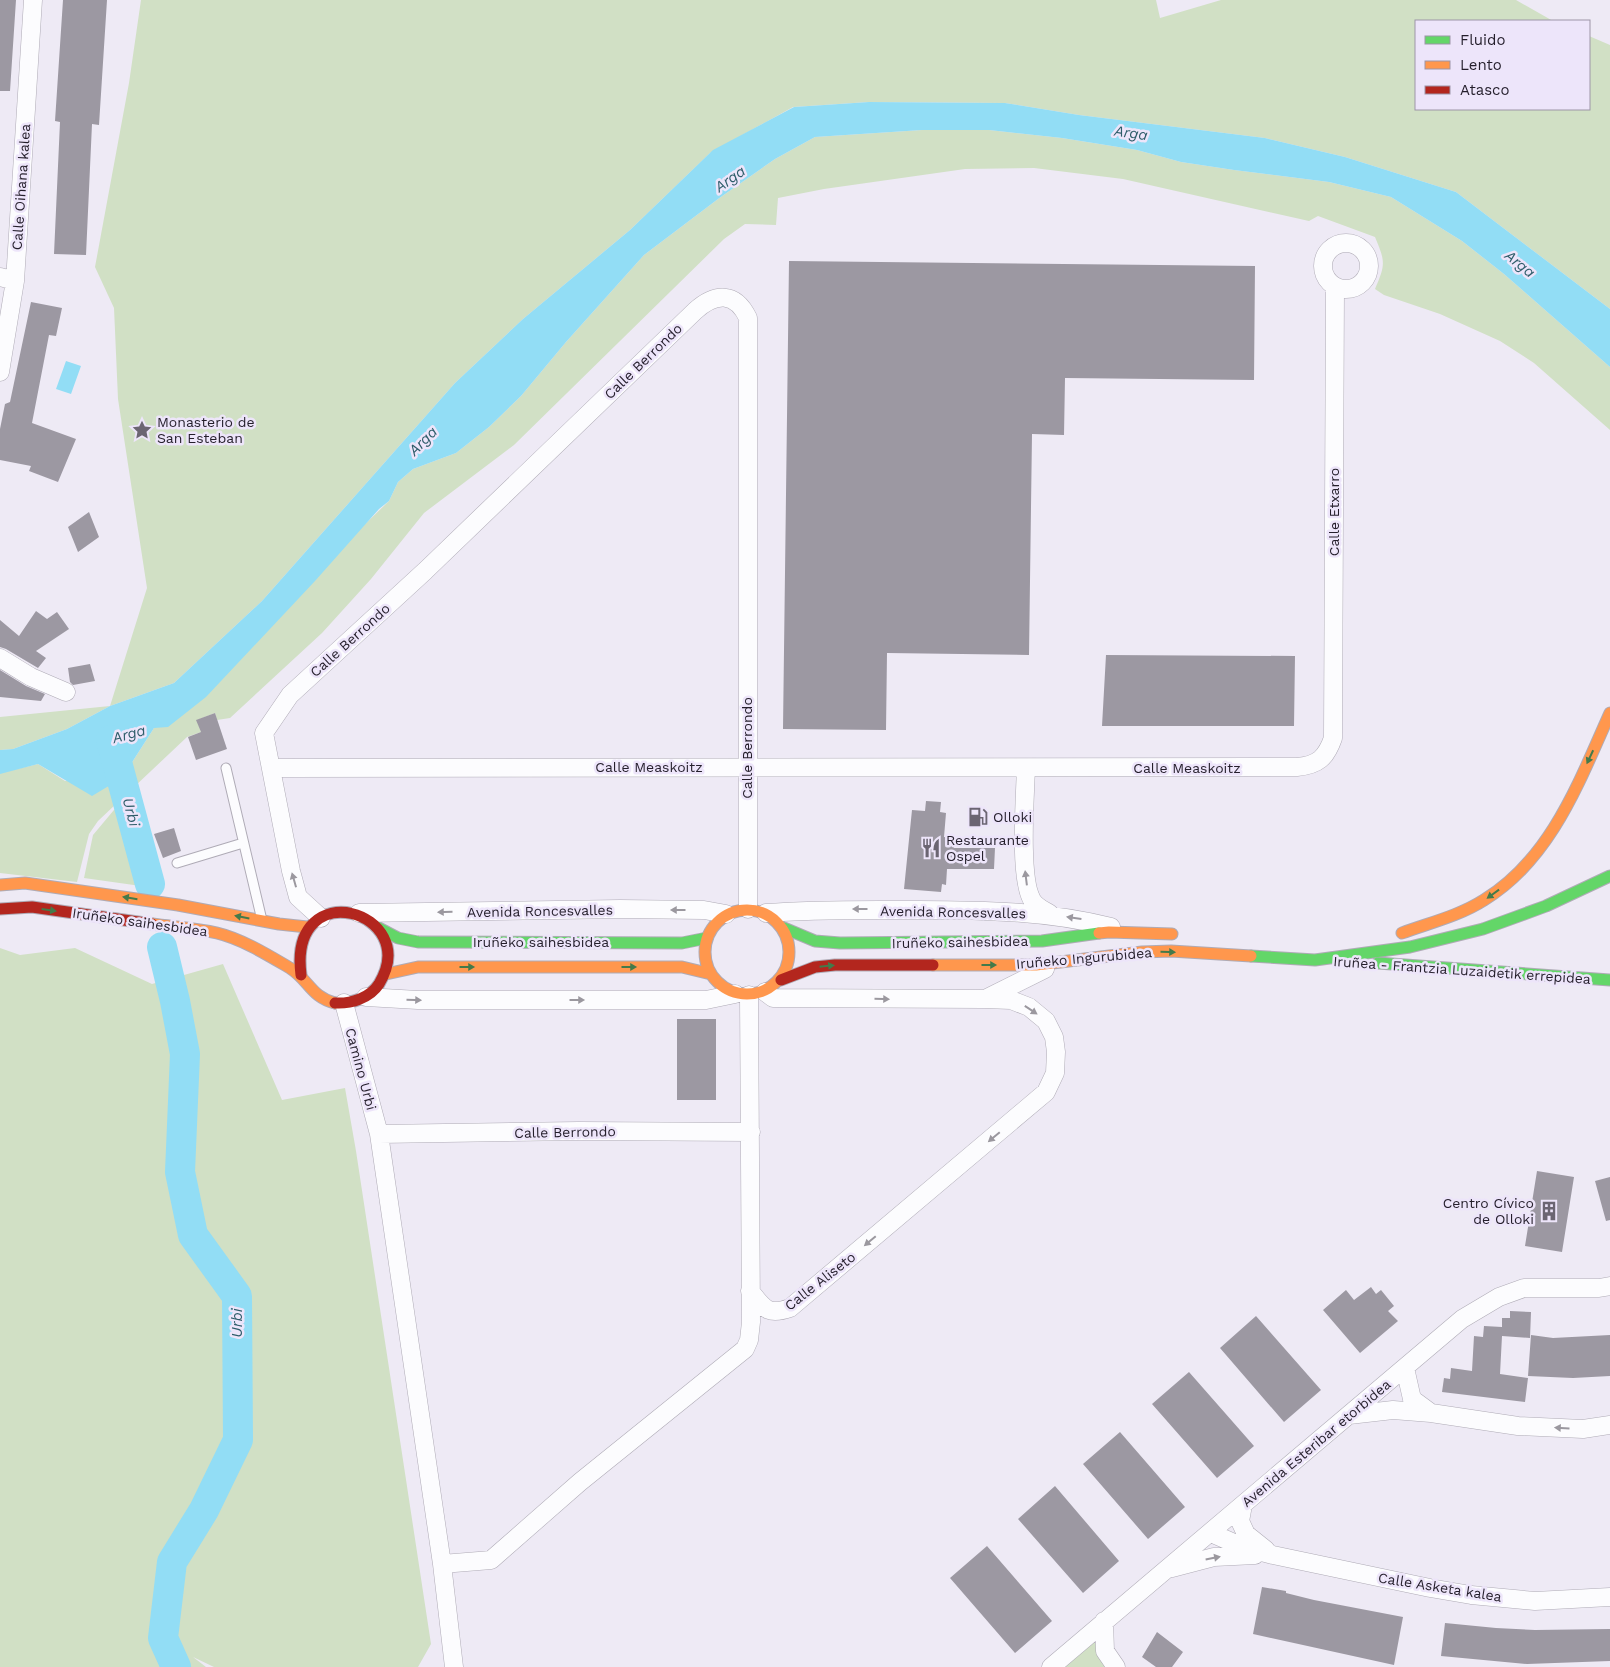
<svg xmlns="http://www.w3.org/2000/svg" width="1610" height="1667" viewBox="0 0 1610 1667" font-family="'Work Sans',sans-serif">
	<rect width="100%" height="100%" fill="#eeeaf5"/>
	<path fill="#d1e0c5" d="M141,0H1156L1160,18L1221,0H1516L1553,21H1416V109H1589V36L1610,45V309L1456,192L1345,157L1265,138L1079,115L1005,103L869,102L793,107L710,153L630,230L523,319L455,383L262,601L174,683L110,706L67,729L13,749L0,750V717L110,706L147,588L118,399L114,308L95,267L129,83Z
		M922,130H989L1062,138L1137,150L1181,162L1234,170L1329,182L1391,197L1462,241L1504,274L1610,367V430L1534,363L1500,341L1440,314L1384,295L1375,289C1386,264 1385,261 1375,237L1318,216L1309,221L1123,179L1034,168L965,169L824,189L778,198L776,225L745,224L724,239L514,445L424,513L371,579L322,633L230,718L217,720L215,713L197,720L201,732L187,737L98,821L89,834L77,882L0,873V773L38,764L65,781L122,778L154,728L389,501L398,482L413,469L456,453L489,427L521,396L566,342L644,255L718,199L775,159L815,137Z
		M124,798L148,887L84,878L93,835Z
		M0,948L20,955L75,948L152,984L223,964L282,1100L345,1088L356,1151L431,1644L418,1667H214L193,1657L206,1667H0Z
		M1094,1639L1097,1641L1108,1667H1061Z"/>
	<path fill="#92ddf5" d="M869,102L1005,103L1079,115L1265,138L1345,157L1456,192L1610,309V367L1504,274L1462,241L1391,197L1329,182L1234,170L1181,162L1137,150L1062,138L989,130H922L815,137L775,159L718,199L644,255L566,342L521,396L489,427L456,453L413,469L398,482L389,501L379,509L315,581L206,697L168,727L154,728L122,778L92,796L38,764L0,774V750L13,749L67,729L110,706L174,683L262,601L455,383L523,319L630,230L713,150L794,107Z
		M66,361L81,366L71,394L56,389Z"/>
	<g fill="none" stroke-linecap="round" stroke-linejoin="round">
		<path stroke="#92ddf5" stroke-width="30" d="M111,740L150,884
			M162,947L175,1001L185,1054L180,1172L193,1235L237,1296L238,1440L204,1510L172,1562L163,1638L176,1667"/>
	</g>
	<path fill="#9c98a2" d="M0,0H16L10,91H0Z
		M63,0H107L99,125L92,124L86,255L54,254L60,122L55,121Z
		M789,261L1255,266L1254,380L1065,378L1064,435L1032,434L1029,655L887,653L886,730L783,729Z
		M31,302L62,308L56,336L49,335L32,423L76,439L58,482L29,471L31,466L0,460V429L5,404L10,402Z
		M89,512L99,537L78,552L68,527Z
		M36,611L47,619L57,612L69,629L36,651L46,658L38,668L6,649L0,647V620L19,636Z
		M1106,655L1295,656L1294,726H1102Z
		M90,664L95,681L73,685L70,682L68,668Z
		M0,670L26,686L45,694L41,701L0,697Z
		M215,713L227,749L196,760L188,737L201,732L196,720Z
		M926,801L941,802L940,812L946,813L944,837L955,838L954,848H995L994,869H947L946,885L942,884L941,892L904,889L912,810L925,811Z
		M174,828L181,851L163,858L154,834Z
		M677,1019H716V1100H677Z
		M1537,1171L1574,1177L1562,1252L1525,1246Z
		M1610,1177V1220L1606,1221L1595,1181Z
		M1371,1287L1376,1294L1381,1290L1394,1306L1388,1311L1398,1321L1360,1353L1323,1310L1346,1290L1354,1300Z
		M1510,1311L1531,1312L1530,1338L1502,1336L1500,1374L1528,1378L1525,1402L1442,1392L1444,1378L1450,1379L1451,1368L1472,1371L1474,1336L1483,1337L1484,1326L1502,1327V1318H1510Z
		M1256,1316L1321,1390L1284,1422L1220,1348Z
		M1531,1335L1553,1338L1610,1335V1376L1573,1378L1528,1376Z
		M1189,1372L1254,1446L1217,1478L1152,1404Z
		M1120,1432L1185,1507L1148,1539L1083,1464Z
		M1055,1486L1119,1561L1083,1593L1018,1519Z
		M987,1546L1052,1621L1015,1653L950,1578Z
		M1262,1587L1286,1591V1593L1314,1600L1403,1617L1394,1665L1253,1634Z
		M1445,1623L1496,1628L1535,1630L1610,1629V1661L1527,1664L1441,1656Z
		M1157,1632L1183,1652L1172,1667H1156L1142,1657Z"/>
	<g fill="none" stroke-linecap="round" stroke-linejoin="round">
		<defs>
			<path id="lane" d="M226,768L261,916
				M177,863L243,843"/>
			<path id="street" d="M1323 266a23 23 0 1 1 46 0a23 23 0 1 1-46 0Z
				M0,277L15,281
				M0,372L15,281L33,0
				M0,658L31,677L66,692
				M271,768L1297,767C1318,765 1326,758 1333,738L1335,287
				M1026,768C1025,797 1019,878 1032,900C1036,907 1044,910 1050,914
				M359,913L620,909L704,910L726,914
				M766,913C817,909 867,910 918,910C983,910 1048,911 1111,927
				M321,918L298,897L291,871L264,733L290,695L425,571L695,311C715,293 735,291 748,318V909
				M765,992L773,998L985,999L1045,969
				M366,997L418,1000H706L735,994
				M344,1003L379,1134L442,1564L454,1667
				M379,1134L579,1131L751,1132
				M750,1291C764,1308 767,1316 790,1308L1046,1092L1055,1073L1056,1052L1054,1037L1046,1021L1029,1007L1011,1000L985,999
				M1405,1368L1412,1399L1431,1413L1518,1426L1583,1429L1610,1425
				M1349,1415L1393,1410L1431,1413
				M1243,1505L1240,1521L1246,1534L1266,1550
				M1211,1533L1243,1547L1273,1555L1430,1588L1471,1595L1535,1601L1610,1597
				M442,1564L491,1560L580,1482L745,1349L749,1340L751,1322L749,995
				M1172,1568L1214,1557L1255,1555
				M1104,1621L1105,1651L1116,1667
				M1051,1667L1462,1319L1499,1297L1524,1288H1599L1610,1286"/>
			<path id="fast" d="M377,927L398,938L418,942L682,943L707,938
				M784,928L815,941L840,943L1042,941L1099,933
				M1251,956L1315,960L1410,947L1483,929L1546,906L1610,876
				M1378,963L1610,980"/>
			<path id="slow" d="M0,885L25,883L178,905L279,924L307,927
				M705 952a42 42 0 1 1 84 0a42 42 0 1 1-84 0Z
				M152,924C173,927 196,928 217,933C242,939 268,955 290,968C309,980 311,997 335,1003
				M1099,933L1109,932L1172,934
				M1402,933C1429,923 1459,916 1484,900C1551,859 1579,782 1610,713
				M933,965H1036L1142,952L1171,951L1251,956
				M386,974L418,967H682L707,973"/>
			<path id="jam" d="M0,909L32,907L152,924
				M301,975C288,872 423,911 379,984C370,998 351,1004 335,1003
				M781,980L815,967L835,965H933"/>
		</defs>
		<use href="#lane" stroke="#afabb6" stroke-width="11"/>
		<use href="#street" stroke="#afabb6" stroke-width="19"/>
		<use href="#fast" stroke="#afabb6" stroke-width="13"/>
		<use href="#slow" stroke="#afabb6" stroke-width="13"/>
		<use href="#jam" stroke="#afabb6" stroke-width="13"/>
		<use href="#lane" stroke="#fcfcfe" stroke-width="9"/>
		<use href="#street" stroke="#fcfcfe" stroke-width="18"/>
		<use href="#fast" stroke="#63d668" stroke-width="11"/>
		<use href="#slow" stroke="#ff974d" stroke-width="11"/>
		<use href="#jam" stroke="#b3261e" stroke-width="11"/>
	</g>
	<defs><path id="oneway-solid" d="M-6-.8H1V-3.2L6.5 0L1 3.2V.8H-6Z" transform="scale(1.25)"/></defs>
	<g fill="#447a4a">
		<use href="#oneway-solid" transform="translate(1590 757) rotate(115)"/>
		<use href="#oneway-solid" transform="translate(1493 894) rotate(144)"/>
		<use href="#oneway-solid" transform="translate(130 898) rotate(-171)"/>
		<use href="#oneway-solid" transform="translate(49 910) rotate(8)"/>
		<use href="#oneway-solid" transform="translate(242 917) rotate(-169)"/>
		<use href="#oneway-solid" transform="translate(1168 952) rotate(1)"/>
		<use href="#oneway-solid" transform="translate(989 965)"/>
		<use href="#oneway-solid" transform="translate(827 966) rotate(-6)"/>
		<use href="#oneway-solid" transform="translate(467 967)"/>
		<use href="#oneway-solid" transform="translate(629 967)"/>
	</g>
	<g fill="#9b989f">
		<use href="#oneway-solid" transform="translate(1026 878) rotate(-97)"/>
		<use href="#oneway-solid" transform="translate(294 880) rotate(-106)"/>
		<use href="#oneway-solid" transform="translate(860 909) rotate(-180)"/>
		<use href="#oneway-solid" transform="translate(678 910) rotate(-180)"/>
		<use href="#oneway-solid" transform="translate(445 912) rotate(179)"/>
		<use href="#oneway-solid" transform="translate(1074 918) rotate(-172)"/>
		<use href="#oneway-solid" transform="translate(882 999) rotate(1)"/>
		<use href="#oneway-solid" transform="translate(414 1000) rotate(2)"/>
		<use href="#oneway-solid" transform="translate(577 1000)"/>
		<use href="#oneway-solid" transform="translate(1031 1010) rotate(34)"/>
		<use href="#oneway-solid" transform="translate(994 1137) rotate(140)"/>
		<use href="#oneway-solid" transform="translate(870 1241) rotate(140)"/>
		<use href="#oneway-solid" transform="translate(1562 1428) rotate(-177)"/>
		<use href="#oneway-solid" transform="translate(1213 1558) rotate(-11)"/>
	</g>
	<defs>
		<symbol id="sight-bare" viewBox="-9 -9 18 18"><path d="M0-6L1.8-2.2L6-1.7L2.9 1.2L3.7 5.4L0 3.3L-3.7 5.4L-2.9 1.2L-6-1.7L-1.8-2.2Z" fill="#6b6572" stroke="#ede5fa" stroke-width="2.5" paint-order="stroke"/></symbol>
		<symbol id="fuel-bare" viewBox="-9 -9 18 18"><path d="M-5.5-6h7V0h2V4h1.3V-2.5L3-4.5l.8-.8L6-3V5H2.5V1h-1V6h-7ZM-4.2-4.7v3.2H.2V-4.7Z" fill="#6b6572" stroke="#ede5fa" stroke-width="2.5" paint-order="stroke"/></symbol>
		<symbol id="restaurant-bare" viewBox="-9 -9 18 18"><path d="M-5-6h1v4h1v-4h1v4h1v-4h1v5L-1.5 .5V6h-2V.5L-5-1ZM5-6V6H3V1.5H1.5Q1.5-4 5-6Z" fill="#6b6572" stroke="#ede5fa" stroke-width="2.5" paint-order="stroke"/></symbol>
		<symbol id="building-bare" viewBox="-9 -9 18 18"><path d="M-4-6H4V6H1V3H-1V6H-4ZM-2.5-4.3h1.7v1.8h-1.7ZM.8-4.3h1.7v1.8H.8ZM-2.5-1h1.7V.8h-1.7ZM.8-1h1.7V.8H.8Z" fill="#6b6572" stroke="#ede5fa" stroke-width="2.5" paint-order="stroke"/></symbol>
	</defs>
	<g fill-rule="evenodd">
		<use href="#sight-bare" x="128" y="416" width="28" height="28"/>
		<use href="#fuel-bare" x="964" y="803" width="28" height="28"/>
		<use href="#restaurant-bare" x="917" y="834" width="28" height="28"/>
		<use href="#building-bare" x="1535" y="1197" width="28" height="28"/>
	</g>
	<g text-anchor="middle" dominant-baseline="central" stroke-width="5" stroke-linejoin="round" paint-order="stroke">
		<g font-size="14" fill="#241e2b" stroke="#ede5fa">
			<text transform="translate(21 187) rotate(-86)">Calle Oihana kalea</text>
			<text transform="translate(643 361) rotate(-44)">Calle Berrondo</text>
			<text transform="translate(1334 512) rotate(-90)">Calle Etxarro</text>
			<text transform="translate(350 640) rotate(-42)">Calle Berrondo</text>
			<text transform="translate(747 748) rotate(-90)">Calle Berrondo</text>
			<text x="649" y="767">Calle Measkoitz</text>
			<text x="1187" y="768">Calle Measkoitz</text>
			<text transform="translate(540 911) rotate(-1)">Avenida Roncesvalles</text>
			<text transform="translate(953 912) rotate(1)">Avenida Roncesvalles</text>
			<text transform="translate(140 922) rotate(8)">Iruñeko saihesbidea</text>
			<text x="541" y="942">Iruñeko saihesbidea</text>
			<text transform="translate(960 942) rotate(-1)">Iruñeko saihesbidea</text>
			<text transform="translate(1084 958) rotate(-5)">Iruñeko Ingurubidea</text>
			<text transform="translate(1462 970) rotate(4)">Iruñea - Frantzia Luzaidetik errepidea</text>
			<text transform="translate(361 1069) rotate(75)">Camino Urbi</text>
			<text transform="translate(565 1132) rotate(-1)">Calle Berrondo</text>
			<text transform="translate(820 1281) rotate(-38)">Calle Aliseto</text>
			<text transform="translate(1316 1443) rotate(-40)">Avenida Esteribar etorbidea</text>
			<text transform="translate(1440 1587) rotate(9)">Calle Asketa kalea</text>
		</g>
		<g font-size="14" fill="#241e2b" stroke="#ede5fa" text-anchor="start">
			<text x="157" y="422">Monasterio de<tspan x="157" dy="16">San Esteban</tspan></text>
			<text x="993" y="817">Olloki</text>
			<text x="946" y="840">Restaurante<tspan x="946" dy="16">Ospel</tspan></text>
			<text x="1534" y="1203" text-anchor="end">Centro Cívico<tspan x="1534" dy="16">de Olloki</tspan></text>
		</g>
		<g font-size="15" font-style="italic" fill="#2e5d6a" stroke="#ede5fa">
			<text transform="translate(1131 133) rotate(8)">Arga</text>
			<text transform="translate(730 179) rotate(-35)">Arga</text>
			<text transform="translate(1520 264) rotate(39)">Arga</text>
			<text transform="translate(423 441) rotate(-45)">Arga</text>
			<text transform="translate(129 734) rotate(-15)">Arga</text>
			<text transform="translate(131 812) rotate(75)">Urbi</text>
			<text transform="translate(237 1323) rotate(-90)">Urbi</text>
		</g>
	</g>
	<rect x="1415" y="20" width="175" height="90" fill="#ede5fa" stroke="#9d95a7"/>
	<rect x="1425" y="36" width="25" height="8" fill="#63d668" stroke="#9d95a7"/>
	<text x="1460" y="45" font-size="15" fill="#241e2b">Fluido</text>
	<rect x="1425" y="61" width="25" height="8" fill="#ff974d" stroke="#9d95a7"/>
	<text x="1460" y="70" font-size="15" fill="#241e2b">Lento</text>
	<rect x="1425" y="86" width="25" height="8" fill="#b3261e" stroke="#9d95a7"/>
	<text x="1460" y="95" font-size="15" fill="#241e2b">Atasco</text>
</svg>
